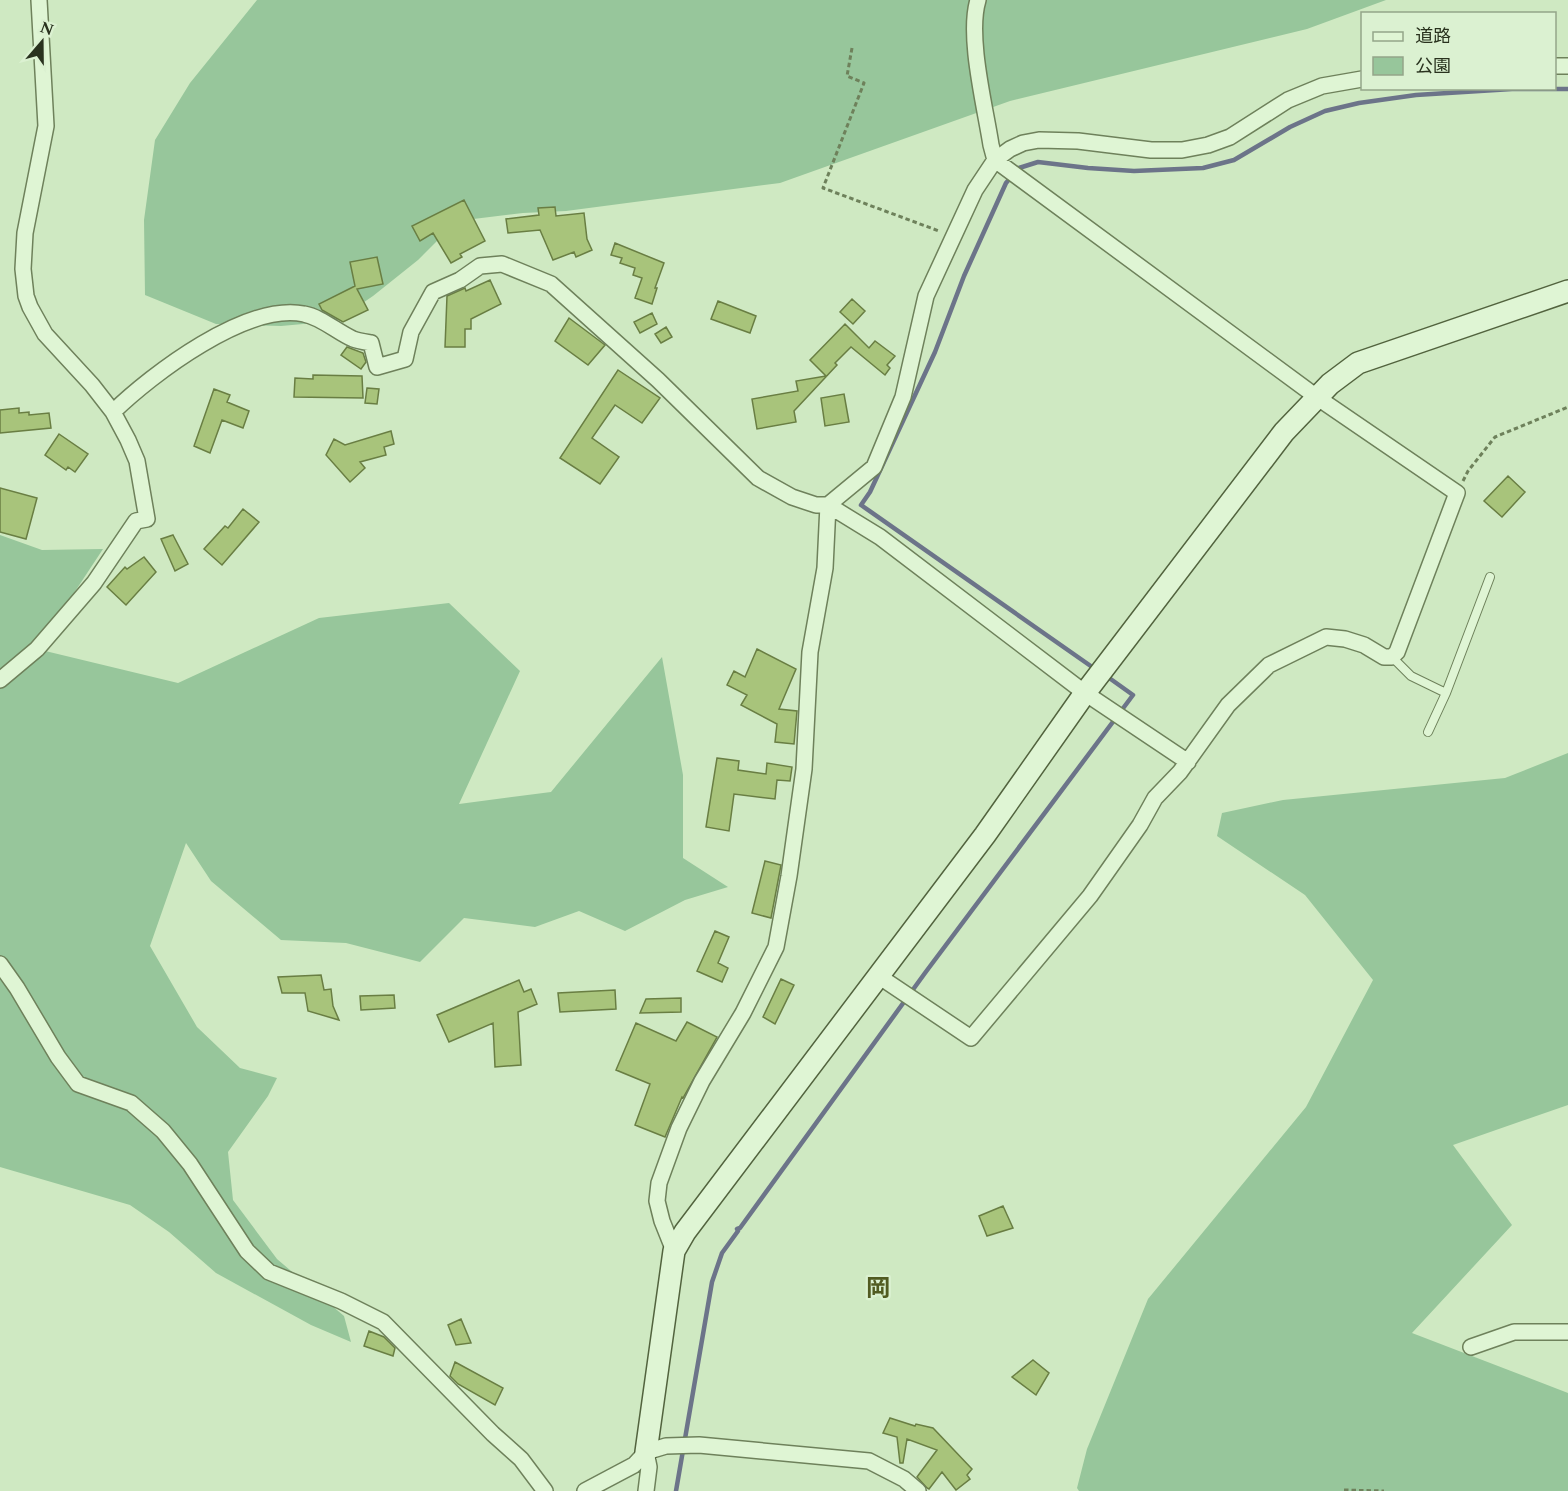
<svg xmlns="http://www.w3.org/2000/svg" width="1568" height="1491" viewBox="0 0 1568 1491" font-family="Spectral,'Noto Sans JP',serif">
	<rect width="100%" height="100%" fill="#cfe9c2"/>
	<path fill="#97c69b" d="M257,0H1386L1307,29L1010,101L780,183L566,211L523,213L457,221L418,260L373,296L336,321L281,326L216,324L145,295L144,220L155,140L190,83Z
		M0,535L42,550L103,549L37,649L178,683L319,618L449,603L520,671L459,804L551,792L662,657L683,775V858L728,887L685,900L625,931L579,911L535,927L464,918L420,962L346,943L281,940L211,881L186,843L150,946L197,1027L240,1068L277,1078L268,1096L228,1152L233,1200L277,1259L344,1316L351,1342L311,1325L216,1273L169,1232L130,1205L0,1167Z
		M1568,753V1105L1453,1145L1512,1225L1412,1333L1568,1393V1491H1079L1077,1488L1087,1449L1148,1299L1306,1107L1373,980L1305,895L1217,836L1222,813L1283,800L1505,778Z"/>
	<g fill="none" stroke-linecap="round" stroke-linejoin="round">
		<path stroke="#6c7489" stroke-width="4.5" d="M1095,669L861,505L870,492L935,352L964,276L1006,183L1019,168L1038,162L1088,168L1134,171L1203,168L1234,160L1290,127L1325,111L1359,103L1416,95L1512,89H1568
			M676,1491L712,1282L722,1253L738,1231L737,1229L740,1228L925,973L1133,695L1105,675"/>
	</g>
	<path fill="#a8c47b" stroke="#697e43" stroke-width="1.5" d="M464,200L485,241L460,254L462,257L451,263L433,233L420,241L412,226Z
		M555,207L556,216L584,213L587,239L592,250L576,257L574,252L553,260L540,230L508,233L506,219L539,215L538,208Z
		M615,243L664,263L655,288H657L652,304L635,298L642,278L633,275L635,268L620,263L622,258L611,255Z
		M377,257L383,284L357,289L368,310L343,322L322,310L319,304L355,286L350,262Z
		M490,280L501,304L471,319V329H465V347H445L447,296L465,288L466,291Z
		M852,299L865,311L853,324L840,312Z
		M718,301L756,316L750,333L711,319Z
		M652,313L657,324L640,333L634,322Z
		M569,318L605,345L588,365L555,341Z
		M845,324L869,348L875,341L895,356L887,365L890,368L885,375L851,347L835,363L837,365L794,411L796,422L757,429L752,399L798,391L796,381L826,376L810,360Z
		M666,327L672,337L661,343L655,334Z
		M347,347L363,353L366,362L361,369L341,355Z
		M618,370L660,398L642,423L615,405L592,438L619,457L600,484L560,458Z
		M313,375L362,376L363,398L294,397L295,378L313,379Z
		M367,388L379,389L377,404L365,403Z
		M214,389L230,395L227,402L249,411L243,428L222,420L210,453L194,446Z
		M844,394L849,422L825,426L821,398Z
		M19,408V413L29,412V415L49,413L51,428L0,433V410Z
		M391,431L394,444L384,447L386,455L360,462L365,468L350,482L326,455L334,439L345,445Z
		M59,434L88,454L75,472L68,467L66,470L45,455Z
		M1508,476L1525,492L1502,517L1484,501Z
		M0,488L37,498L26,539L0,532Z
		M243,509L259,522L222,565L204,549L225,526L228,528Z
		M173,535L188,564L175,571L161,539Z
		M144,557L156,572L126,605L107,587L125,567L127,569Z
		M757,649L796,669L779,709L797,711L794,744L775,742L777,724L741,705L747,695L727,685L734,671L745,677Z
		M717,758L739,761L738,770L766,774L767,763L792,767L790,781L777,780L775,799L734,794L729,831L706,827Z
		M765,861L781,865L771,918L752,913Z
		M715,931L729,937L718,963L728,968L722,982L697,971Z
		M321,975L324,990L331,989L333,1006L339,1020L308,1011L305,993H282L278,977Z
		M781,979L794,985L775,1024L763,1017Z
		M519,980L524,992L531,989L537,1004L518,1012L521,1065L495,1067L493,1023L449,1042L437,1015Z
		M615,990L616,1009L560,1012L558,993Z
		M394,995L395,1008L361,1010L360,996Z
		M681,998V1012L640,1013L646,999Z
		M687,1022L717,1037L683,1098L682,1097L665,1137L635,1125L650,1084L616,1070L636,1023L676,1041Z
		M1003,1206L1013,1228L987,1236L979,1216Z
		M461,1319L471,1343L456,1345L448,1325Z
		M369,1331L384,1337L395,1348L393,1356L364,1346Z
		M1033,1360L1049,1373L1036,1395L1012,1377Z
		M455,1362L503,1388L495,1405L458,1384L450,1376Z
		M890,1418L915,1426L916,1424L933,1428L972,1469L967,1475L970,1479L956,1490L942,1472L929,1489L927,1488L917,1477L937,1450L907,1439L903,1463H900L897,1437L883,1433Z"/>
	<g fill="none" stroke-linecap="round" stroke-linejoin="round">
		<defs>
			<path id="lane" d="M1392,657L1411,676L1446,693L1490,577
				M1428,732L1446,693"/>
			<path id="street" d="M1554,66H1568
				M113,412C152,374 247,302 304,314C321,317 337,332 353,339C358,341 365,342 371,343L377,367L405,359L411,332L433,292L460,280L480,266L502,264L551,284L658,380L758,478L792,497L816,505H828L880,537L1085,693L1188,762
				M0,680L37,649L94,583L136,521L147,519L137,461L128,440L113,412L92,385L45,334L30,307L26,296L23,269L25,233L46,126L39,0
				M0,964L17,988L58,1057L78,1084L131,1103L163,1131L190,1164L247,1251L269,1272L341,1301L383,1322L493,1434L521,1459L545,1491
				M877,975L971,1038L1090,896L1140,825L1155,798L1180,772L1228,705L1269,665L1326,637L1345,639L1364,645L1384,657H1392L1397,652L1457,493L1318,398L995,160L991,145C985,106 967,36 978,0
				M674,1251L662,1221L657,1201L659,1183L679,1128L702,1081L743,1013L776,947L789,876L804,769L810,652L825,568L828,505L874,467L903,397L926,296L975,190L995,160L1010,149L1023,143L1039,140L1078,141L1151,150H1182L1208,145L1230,137L1288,100L1322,86L1362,79
				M1471,1347L1514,1332H1568
				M646,1452L649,1467L646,1491
				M585,1491L634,1465L646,1452L666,1446L699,1445L869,1461L904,1479L918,1491"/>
			<path id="secondary" d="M646,1452L674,1251L685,1232L985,835L1085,693L1284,432L1330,384L1358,363L1568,291"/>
		</defs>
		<use href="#lane" stroke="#6e815b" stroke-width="10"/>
		<use href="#street" stroke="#6e815b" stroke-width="18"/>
		<use href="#secondary" stroke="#52633e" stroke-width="24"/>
		<path stroke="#6e815b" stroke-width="3" stroke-dasharray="4.5 3" stroke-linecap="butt" d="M852,48L847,76L864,83L823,188L939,231
			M1463,481L1468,471L1495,437L1568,407
			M1344,1490L1384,1491"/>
		<use href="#lane" stroke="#dff5d4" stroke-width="8"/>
		<use href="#street" stroke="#dff5d4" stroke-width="15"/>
		<use href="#secondary" stroke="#dff5d4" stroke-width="21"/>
	</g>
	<g text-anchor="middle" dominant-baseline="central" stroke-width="4.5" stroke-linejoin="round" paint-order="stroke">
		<g font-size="24" font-weight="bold" fill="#515b21" stroke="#dbf1d1">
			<text x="878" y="1289">岡</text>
		</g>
	</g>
	<rect x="1361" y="12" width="195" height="78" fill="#dbf1d1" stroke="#94a589" stroke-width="1.5"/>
	<rect x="1373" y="32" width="30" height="9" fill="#dff5d4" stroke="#94a589" stroke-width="1.5"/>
	<text x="1415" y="42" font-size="18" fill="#29321e">道路</text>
	<rect x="1373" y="57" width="30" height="18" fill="#97c69b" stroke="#94a589" stroke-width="1.5"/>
	<text x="1415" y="72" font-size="18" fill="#29321e">公園</text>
	<g transform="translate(42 42) rotate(20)" stroke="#dbf1d1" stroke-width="4.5" paint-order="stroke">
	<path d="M0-4.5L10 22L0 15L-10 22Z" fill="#29321e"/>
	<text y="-9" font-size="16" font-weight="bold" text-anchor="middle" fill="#29321e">N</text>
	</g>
</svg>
